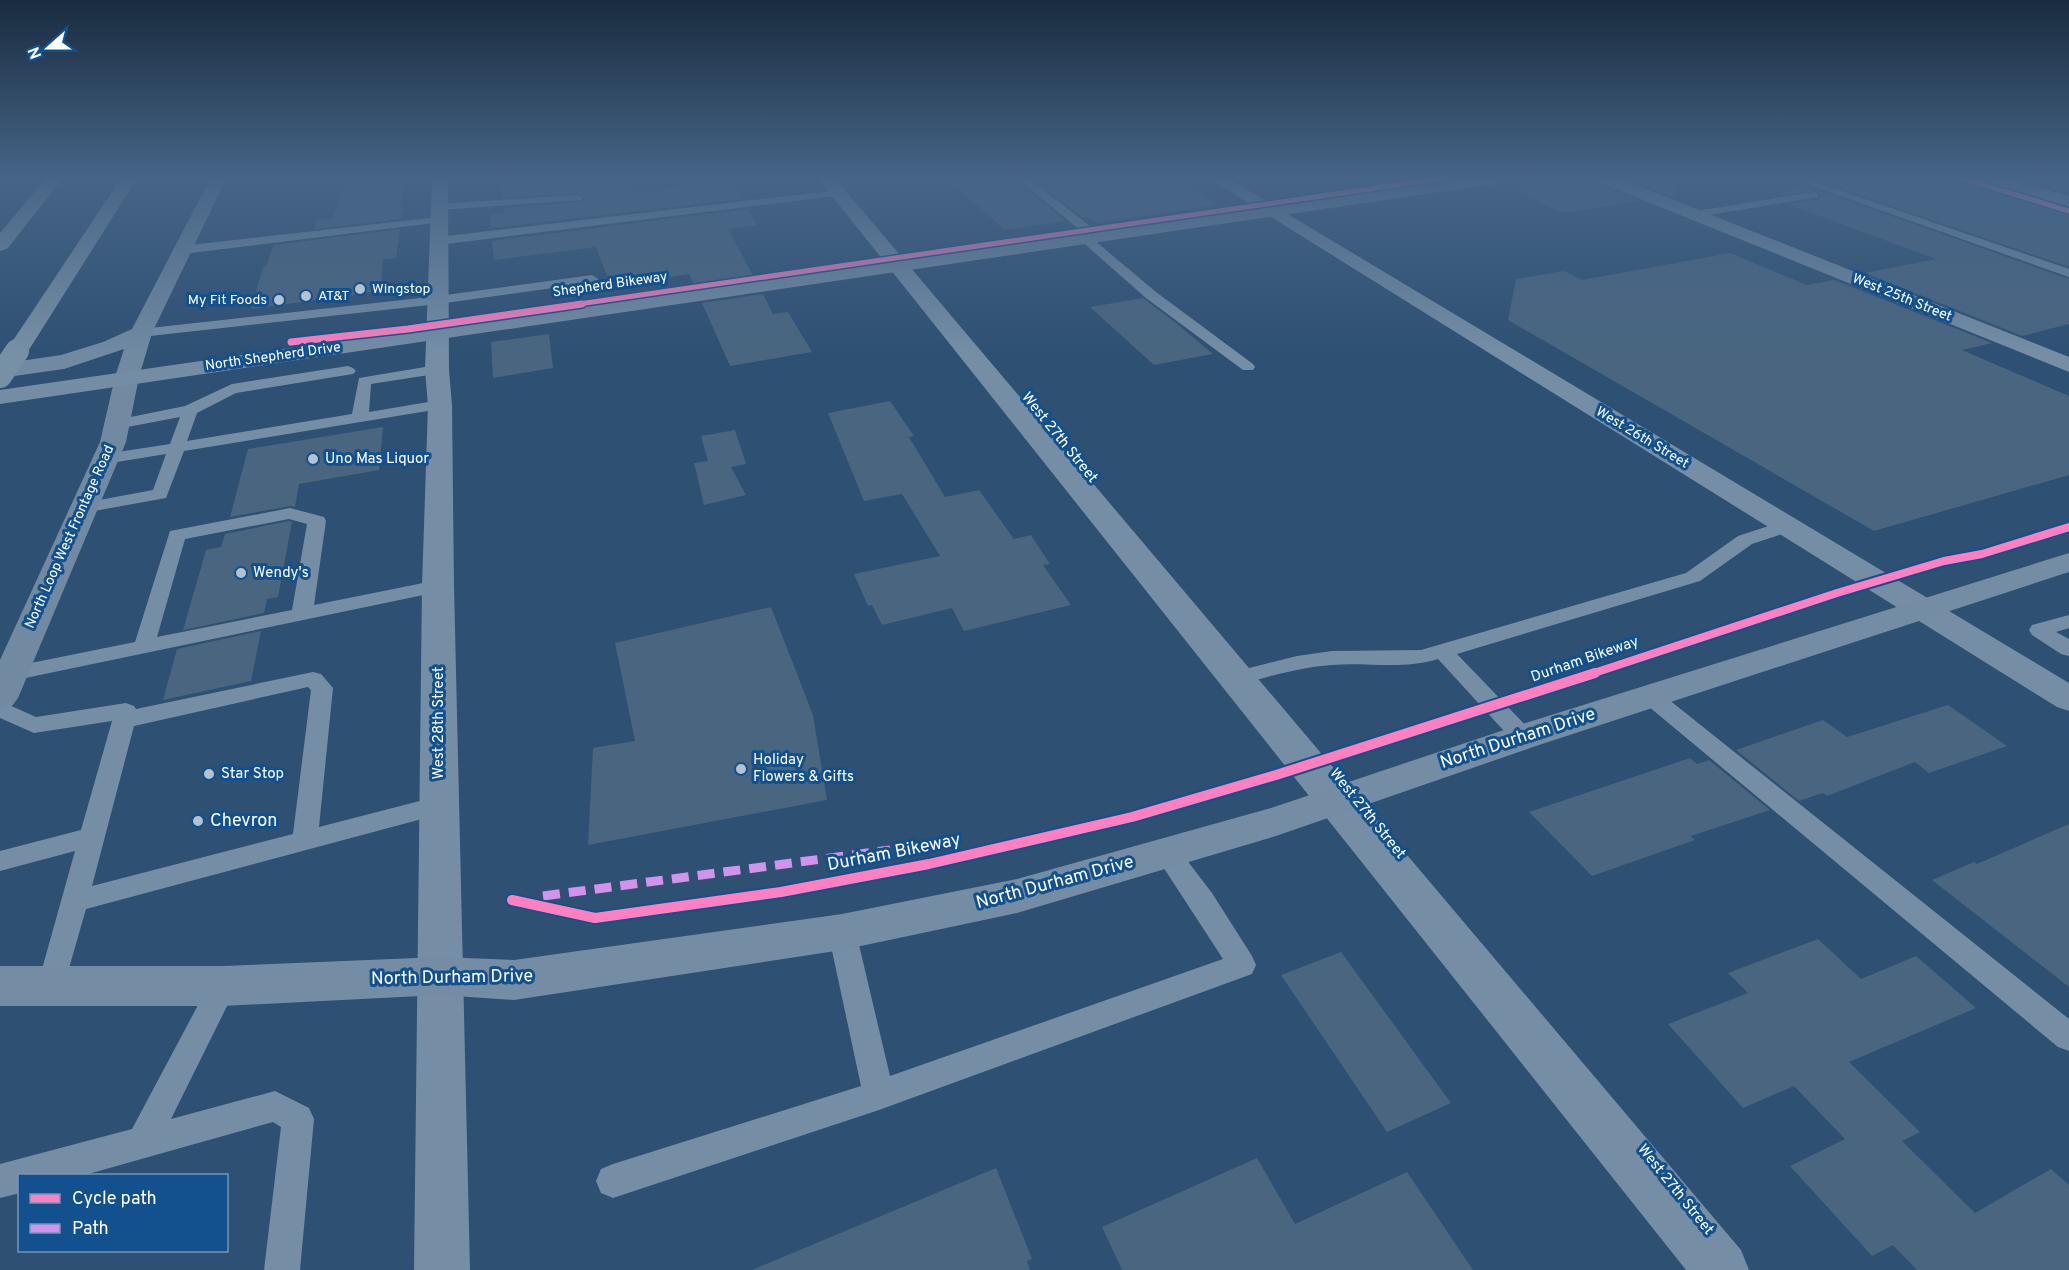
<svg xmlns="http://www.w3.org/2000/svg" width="2069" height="1270" viewBox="0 0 2069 1270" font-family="Overpass,sans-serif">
	<rect width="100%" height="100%" fill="#2e5072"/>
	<path fill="#496580" d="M407,177L400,206L403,205L401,219L314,229L317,220L333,218L346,182Z
		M499,177H630L631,193L731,181L742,199L491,228L490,215L504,213V208L581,202L585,198L577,193L502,198Z
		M946,177H1014L1065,221L1005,230Z
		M1030,177H1173L1219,205L1097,223L1089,217L1083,218Z
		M1592,177L1595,183L1640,201L1563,213L1510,188Z
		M1621,177H1673L1675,195L1670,196Z
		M1824,177H1976L1979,183L2069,209V267L1816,180Z
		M2009,177H2069V194Z
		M1803,185L2069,279V324L2022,336L1865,273L1936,259L1788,204L1818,199L1820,197L1819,191L1779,195Z
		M748,209L757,225L728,229L755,279L695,287L689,274L611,286L596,247L494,260L492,241Z
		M400,229L396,258L383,259L381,291L251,309L263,267L266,266L274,245Z
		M1730,253L1807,285L1834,280L1992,343L1962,350L2069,396V475L1874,531L1508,320L1516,279L1564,271L1582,280Z
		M763,294L773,314L788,312L812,352L730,366L702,303Z
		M1143,298L1176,323L1213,354L1154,365L1090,307Z
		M549,334L553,368L493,378L491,342Z
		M890,401L914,436L909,437L945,497L979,490L1014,539L1031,535L1050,564L1043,565L1071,605L964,631L952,608L882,625L872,605L868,606L854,574L940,556L902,494L864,501L828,413Z
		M383,427L379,470L299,484L295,507L290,506L230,517L248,449Z
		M735,430L746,464L731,467L746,495L704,505L694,463L708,461L701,436Z
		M289,521L292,522L278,597L267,599L264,613L183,630L206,550L221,547L225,534Z
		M771,607L813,715L827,800L588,845L593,748L635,741L615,643Z
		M261,631L251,681L163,700L177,649Z
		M1948,705L2007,746L1929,773L1915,762L1827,796L1823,793L1799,801L1736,750L1823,720L1847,737Z
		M1690,758L1697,764L1709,760L1770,810L1691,836L1695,840L1592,876L1529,812Z
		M2069,824V987L1932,880L1974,862L1977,864Z
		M1818,939L1861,979L1916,956L1976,1008L1849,1062L1920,1132L1902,1141L1975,1213L2051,1169L2069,1185V1270H1917L1893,1245L1872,1256L1790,1166L1845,1139L1794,1086L1743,1108L1668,1024L1748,993L1728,973Z
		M1341,952L1451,1103L1387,1132L1281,975Z
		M1257,1158L1295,1224L1407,1172L1473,1270H1122L1102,1227Z
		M996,1168L1032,1259L1027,1261L1030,1270H752Z"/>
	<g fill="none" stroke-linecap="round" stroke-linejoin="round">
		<path fill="#758ea6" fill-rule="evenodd" d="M1016,177H1027L1100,234V240H1094L1156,292L1253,364L1255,367L1253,370H1243L1146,298L1078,238L1086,235Z
			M1400,177H1413L1433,188L1428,191L1424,190Z
			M1787,177H1801L2069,269V277Z
			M839,190L845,193L843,195L438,245L432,241L438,237Z
			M1814,192L1818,193V197L1696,217L1690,214L1696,211Z
			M577,195L583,198L581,200L438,210L432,207L438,204Z
			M438,217L442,218V222L182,254L176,250L182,246Z
			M592,275L598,279L597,282L438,304L141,337L134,333L141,329L438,296Z
			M437,365L445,370L442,373L371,384L369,412L440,400L446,402L448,405L446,408L184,451L166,498L83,513L77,512L74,508L77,504L83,503L153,490L166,454L105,464L99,463L96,459L99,455L105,454L170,444L180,417L117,429L109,424L111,421L185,406L232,384L348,366L353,368L356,371L353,374L236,393L197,413L187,441L352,414L359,378Z
			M290,508L324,517L326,521L314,605L438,580L445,582L448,586L445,590L438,592L11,681L3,679L0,674L3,669L11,667L135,642L170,531ZM289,519L307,524L292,610L157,637L185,539Z
			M1787,520L1794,522L1796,526L1794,530L1752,544L1700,581L1457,654L1531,731L1535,737L1531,743L1523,745L1515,743L1438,659C1404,670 1367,662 1332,665C1300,667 1268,677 1237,685L1229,683L1226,678L1229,673L1297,656L1332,651L1421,650L1686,573L1738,536Z
			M2069,615V628L2056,632L2069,639V656L2061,654L2032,635L2029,630L2032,625Z
			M313,672L321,674L333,688L319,827L439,796L448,798L451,805L448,812L86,909L61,996L51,1000L41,996L37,987L75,851L0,871V851L81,830L112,721L34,733L0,718V701L36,717L126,703L134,706L136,709ZM308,687L311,690L293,834L92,886L134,726Z
			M1650,688L1658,691L2069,1019V1051L2058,1047L1642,701L1639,696L1642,691Z
			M1167,843L1176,846L1212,893L1252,956L1256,965L1252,974L879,1110L613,1198L601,1193L596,1181L601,1169L613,1164L861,1086L828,932L832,924L842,920L852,924L856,932L890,1076L1223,959L1154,853L1158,846Z
			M223,973L233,977L237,986L171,1119L275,1091L309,1108L314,1119L300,1270H264L281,1127L273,1122L81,1176H20V1193L0,1198V1164L132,1129L213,977Z"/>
		<path fill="#758ea6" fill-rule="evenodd" d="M432,177H448L449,370L452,405L454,586L470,1270H414L422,586L428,405L425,370Z
			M817,177H834L1741,1250L1749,1270H1686Z
			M1207,177H1226L2069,683V711L2057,707Z
			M1594,177H1616L2069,357V372L1596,181Z"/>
		<path fill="#758ea6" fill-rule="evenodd" d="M1978,177H2002L2069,196V207L1980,181Z"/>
		<path fill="#718aa2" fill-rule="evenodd" d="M211,177H227L152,333L139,377L126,442L18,698L12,706L0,710V660L100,442L115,377L124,349L64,369L0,378V364L61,355L103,342L132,329Z"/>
		<path fill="#758ca5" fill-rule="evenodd" d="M1475,177H1515L1507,182L0,404V390Z
			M2069,553V572L1536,746L1276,836L1017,913L842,950L514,1000L440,995L223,1006H0V966H223L440,957L514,960L842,914L1017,879L1271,808L1510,728Z"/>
		<path fill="#7890a5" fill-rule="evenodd" d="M47,177H64L7,249L0,251V233Z
			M122,177H138L25,356L17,358L9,356L6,351Z"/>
		<path stroke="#7890a5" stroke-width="24" d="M0,376L17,351"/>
		<path stroke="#d193ec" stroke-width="9" stroke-dasharray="17 9" stroke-linecap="butt" d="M543,896L890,850"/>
		<defs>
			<path id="cycleway-far3" d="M1958,177L2069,211
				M572,305L1452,177"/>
			<path id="cycleway-far2" d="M291,342L408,329L582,304"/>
			<path id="cycleway-far1" d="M1591,674L1837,593L1944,561L1982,554L2069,527"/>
			<path id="cycleway" d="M512,900L595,918L781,892L929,864L1132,817L1276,775L1595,673"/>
		</defs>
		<use href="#cycleway-far3" stroke="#12518e" stroke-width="8"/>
		<use href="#cycleway-far2" stroke="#12518e" stroke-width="10"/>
		<use href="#cycleway-far1" stroke="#12518e" stroke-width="12"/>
		<use href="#cycleway" stroke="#12518e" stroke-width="14"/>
		<use href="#cycleway-far3" stroke="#ff80c0" stroke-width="5"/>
		<use href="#cycleway-far2" stroke="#ff80c0" stroke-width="7"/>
		<use href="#cycleway-far1" stroke="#ff80c0" stroke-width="8"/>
		<use href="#cycleway" stroke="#ff80c0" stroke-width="10"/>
	</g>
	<linearGradient id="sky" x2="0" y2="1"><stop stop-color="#192c3f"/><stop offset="0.5" stop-color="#466487"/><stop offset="1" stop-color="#466487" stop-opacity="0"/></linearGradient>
	<rect width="2069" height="354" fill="url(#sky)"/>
	<g fill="#b6c2ce" stroke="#12518e" stroke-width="2">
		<circle cx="360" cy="289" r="6"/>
		<circle cx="306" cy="296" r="6"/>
		<circle cx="279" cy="300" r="6"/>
		<circle cx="313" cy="459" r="6"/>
		<circle cx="241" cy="573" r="6"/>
		<circle cx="741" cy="769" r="6"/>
		<circle cx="209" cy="774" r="6"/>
		<circle cx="198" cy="821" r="6"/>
	</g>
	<g text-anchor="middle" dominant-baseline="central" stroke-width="6" stroke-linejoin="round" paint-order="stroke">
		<g font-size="14" fill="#fff" stroke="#12518e">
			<text transform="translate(610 285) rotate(-8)">Shepherd Bikeway</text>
			<text transform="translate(1902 298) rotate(22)">West 25th Street</text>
			<text transform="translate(273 357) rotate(-8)">North Shepherd Drive</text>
			<text transform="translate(1642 438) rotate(31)">West 26th Street</text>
			<text transform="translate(70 537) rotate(-66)">North Loop West Frontage Road</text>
		</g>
		<g font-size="14" fill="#fff" stroke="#12518e" text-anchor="start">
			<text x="372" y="289">Wingstop</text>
			<text x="318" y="296">AT&amp;T</text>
			<text x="267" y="300" text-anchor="end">My Fit Foods</text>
		</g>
		<g font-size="15" fill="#fff" stroke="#12518e">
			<text transform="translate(1059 438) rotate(51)">West 27th Street</text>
			<text transform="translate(1585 660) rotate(-19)">Durham Bikeway</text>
			<text transform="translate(439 723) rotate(-90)">West 28th Street</text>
			<text transform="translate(1367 814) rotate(51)">West 27th Street</text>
			<text transform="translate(1675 1190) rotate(51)">West 27th Street</text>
		</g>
		<g font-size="15" fill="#fff" stroke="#12518e" text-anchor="start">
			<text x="325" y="459">Uno Mas Liquor</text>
			<text x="253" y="573">Wendy's</text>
			<text x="753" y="760">Holiday<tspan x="753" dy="17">Flowers &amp; Gifts</tspan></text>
			<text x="221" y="774">Star Stop</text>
		</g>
		<g font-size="18" fill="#fff" stroke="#12518e">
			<text transform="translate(1518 739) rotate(-18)">North Durham Drive</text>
			<text transform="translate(894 853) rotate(-11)">Durham Bikeway</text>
			<text transform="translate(1055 883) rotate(-15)">North Durham Drive</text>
			<text transform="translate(452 978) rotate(-1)">North Durham Drive</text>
		</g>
		<g font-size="18" fill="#fff" stroke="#12518e" text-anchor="start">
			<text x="210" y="821">Chevron</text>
		</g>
	</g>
	<rect x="18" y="1174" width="210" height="78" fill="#12518e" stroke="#7197bb" stroke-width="1.5"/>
	<rect x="30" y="1194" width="30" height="9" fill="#ff80c0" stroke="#7197bb" stroke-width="1.5"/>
	<text x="72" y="1204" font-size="18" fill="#ffffff">Cycle path</text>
	<rect x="30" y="1224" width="30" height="9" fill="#d193ec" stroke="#7197bb" stroke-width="1.5"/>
	<text x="72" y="1234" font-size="18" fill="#ffffff">Path</text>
	<g transform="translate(48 48) rotate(249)" stroke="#12518e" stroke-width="4.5" paint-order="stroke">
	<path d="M0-4.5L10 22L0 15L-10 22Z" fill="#ffffff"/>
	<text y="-9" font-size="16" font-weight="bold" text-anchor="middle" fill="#ffffff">N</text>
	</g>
</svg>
